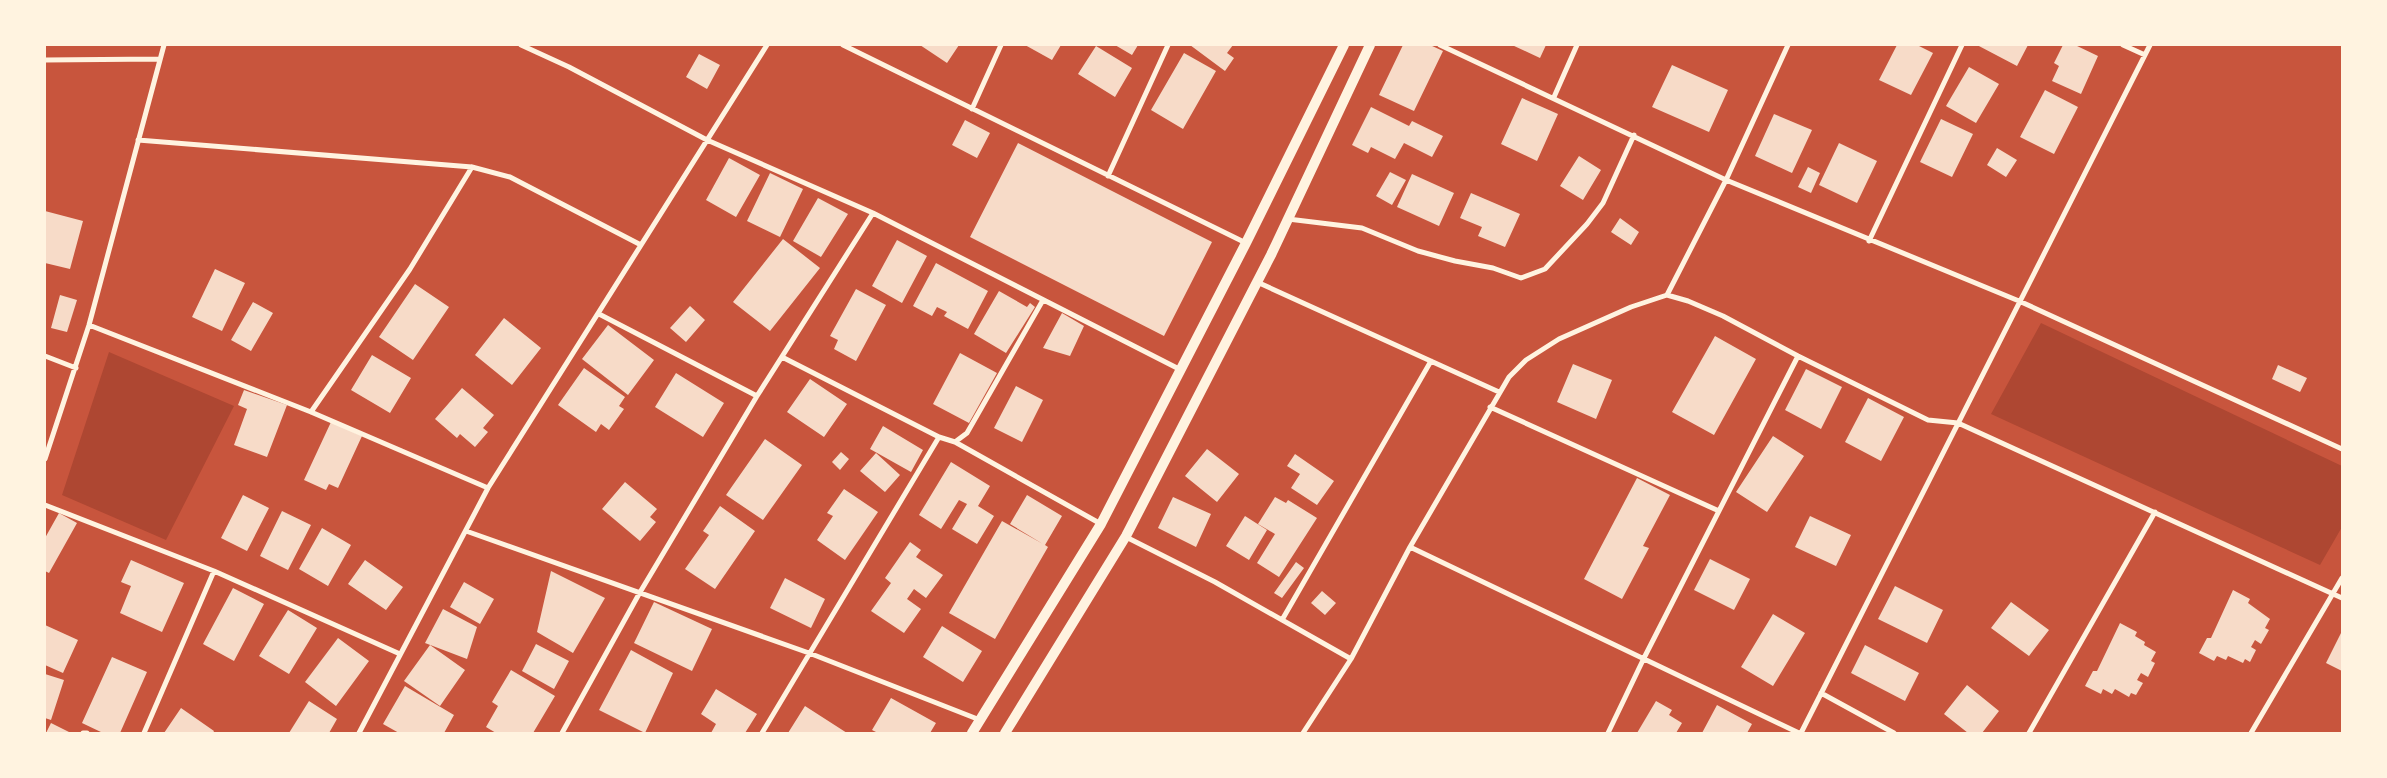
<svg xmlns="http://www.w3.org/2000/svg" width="2387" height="778" viewBox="0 0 2387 778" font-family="Jost,sans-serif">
	<rect width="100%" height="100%" fill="#c8553d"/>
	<path fill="#ae4732" d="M2041,323L2342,466V527L2320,565L1991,414Z
		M109,352L234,406L166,540L62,495Z"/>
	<path fill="#f7dbc8" d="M920,45H959L947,63Z
		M1025,45H1061L1052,60Z
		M1115,45H1138L1132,55Z
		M1190,45H1233L1227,53L1234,58L1225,71Z
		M1403,45H1430L1443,51L1414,111L1379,95Z
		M1512,45H1546L1540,58Z
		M1897,45H1917L1933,53L1911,95L1879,80Z
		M1977,45H2028L2017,66Z
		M2063,45H2075L2098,56L2081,94L2052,81L2059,66L2054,63Z
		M1096,46L1132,68L1115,97L1078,74Z
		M1184,53L1216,71L1183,129L1151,110Z
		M699,54L720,65L707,89L686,77Z
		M1672,65L1728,90L1709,132L1652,107Z
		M1969,67L1999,84L1976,123L1946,106Z
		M2045,90L2078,107L2054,154L2020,137Z
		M1522,98L1558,114L1537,161L1501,144Z
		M1371,107L1409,126L1412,121L1443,136L1432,157L1404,143L1395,159L1371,147L1368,153L1352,145Z
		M1774,114L1812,130L1792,173L1755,156Z
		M1941,119L1973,134L1952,177L1920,162Z
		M965,120L990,133L977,158L952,145Z
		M1018,143L1212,242L1164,336L970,237Z
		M1839,143L1877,161L1857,203L1819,185Z
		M1997,148L2017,160L2006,177L1987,165Z
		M1579,156L1601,170L1583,200L1560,186Z
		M729,158L760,175L736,217L706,200Z
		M1808,167L1820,173L1811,193L1798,187Z
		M1390,172L1406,180L1392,205L1376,196Z
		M770,173L803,189L780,237L747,221Z
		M1412,174L1454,193L1439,226L1397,207Z
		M1471,193L1520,214L1505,247L1478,236L1482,227L1460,218Z
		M818,198L848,214L821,257L793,241Z
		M45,211L83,221L70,269L45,263Z
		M1620,218L1639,232L1631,245L1611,232Z
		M783,239L820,268L770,331L733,302Z
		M897,240L927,256L902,303L872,286Z
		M936,263L988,291L968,329L944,316L947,312L937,307L932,316L913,306Z
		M215,269L245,283L222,331L192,317Z
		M415,284L449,307L413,360L379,337Z
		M856,289L886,305L856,361L834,349L838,340L830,336Z
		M999,291L1027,307L1030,303L1035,307L1006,353L974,334Z
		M60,295L77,300L67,332L51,328Z
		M253,302L273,313L251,351L231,340Z
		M690,306L705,320L686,342L670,328Z
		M1062,313L1084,326L1070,356L1043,348Z
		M504,318L541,348L512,385L475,355Z
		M608,325L654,360L628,395L582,359Z
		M1715,336L1756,359L1714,435L1672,412Z
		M960,353L997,373L969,423L933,404Z
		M372,355L411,378L390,413L351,390Z
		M1573,364L1612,380L1596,419L1557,402Z
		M2278,365L2307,378L2300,392L2272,379Z
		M584,368L625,397L619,406L624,409L609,430L601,424L596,432L558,405Z
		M1806,369L1842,387L1821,429L1785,410Z
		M676,373L724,403L703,437L655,407Z
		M810,379L847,404L824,437L787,412Z
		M1016,386L1043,400L1022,442L994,428Z
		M462,388L494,415L483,428L488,432L475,447L460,434L457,438L435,419Z
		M244,390L287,405L267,457L234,445L247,409L238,405Z
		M1868,398L1904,417L1881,461L1845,442Z
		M331,422L362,436L338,488L329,484L326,490L304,480Z
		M883,426L923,450L911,472L870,449Z
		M1773,436L1804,456L1767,512L1736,492Z
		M765,439L802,465L763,520L726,495Z
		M1207,449L1239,474L1217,502L1185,476Z
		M841,452L849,459L840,470L832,462Z
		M876,453L900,475L885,492L860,471Z
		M1295,454L1334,481L1317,505L1291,488L1300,474L1287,466Z
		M951,462L990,486L978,506L994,516L977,544L952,529L967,504L959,500L941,529L919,515Z
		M1637,478L1670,495L1643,546L1649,548L1622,599L1584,579Z
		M625,482L657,509L650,517L656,522L640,541L602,509Z
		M844,489L878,512L845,560L817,540L833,516L827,513Z
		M243,495L269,508L247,551L221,538Z
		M1027,495L1062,516L1045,545L1048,547L995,639L949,613L1002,521L1043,544L1010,524Z
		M1173,497L1211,514L1196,547L1158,528Z
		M1275,497L1286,503L1288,500L1317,518L1279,577L1257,563L1275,534L1258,524Z
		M720,506L755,531L715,589L685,569L709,535L703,531Z
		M282,511L311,525L288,570L260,556Z
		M59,513L77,523L49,573L45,571V538Z
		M1245,516L1267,530L1249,560L1226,546Z
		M1810,516L1851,535L1836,566L1795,547Z
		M322,528L351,545L328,586L299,569Z
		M910,542L921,550L916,557L943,575L926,598L914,589L907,599L921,609L904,633L871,611L891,583L885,578Z
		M1710,559L1750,579L1734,610L1694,590Z
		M131,560L184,583L162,632L120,613L131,586L121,582Z
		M365,560L403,587L386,610L348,584Z
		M1296,562L1304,568L1282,598L1274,593Z
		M551,571L605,598L573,653L537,632Z
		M785,578L825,599L811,628L770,608Z
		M464,582L494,599L480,624L450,607Z
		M1895,586L1943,610L1927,643L1878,619Z
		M233,588L264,604L234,661L203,644Z
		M2233,590L2250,599L2248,603L2270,619L2265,628L2269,630L2261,644L2255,640L2251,647L2256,650L2250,662L2245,659L2243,663L2228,656L2226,660L2217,656L2214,661L2199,653L2207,638H2211Z
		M1322,591L1336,603L1325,615L1311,603Z
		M654,602L712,629L692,671L634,643Z
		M2011,602L2049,630L2029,656L1991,628Z
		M443,609L477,627L467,659L425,643Z
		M288,610L317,628L289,674L259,656Z
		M1773,614L1805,633L1773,686L1741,667Z
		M2120,623L2137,632L2135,636L2145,642L2144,645L2156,652L2151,661L2155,663L2148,677L2141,673L2137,680L2143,683L2136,695L2131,693L2129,697L2115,689L2112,694L2103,689L2101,694L2085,686L2093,671H2097Z
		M45,625L78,640L63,673L45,665Z
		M942,626L982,651L963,682L923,657Z
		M2342,631V671L2326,663Z
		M338,638L369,661L336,706L305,682Z
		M536,644L569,661L554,689L522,671Z
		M430,645L465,670L440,706L404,681Z
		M1865,645L1919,673L1905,701L1851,673Z
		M631,650L673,673L645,733L599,710Z
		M112,657L147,672L120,733H103L82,723Z
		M511,670L555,696L533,733H496L486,727L498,706L492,702Z
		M45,674L64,680L51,720L45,718Z
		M1967,685L1999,711L1982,733H1968L1944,714Z
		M405,686L454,715L444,733H399L383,724Z
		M716,689L757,714L745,733H711L716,724L701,714Z
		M891,698L936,723L930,733H878L872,730Z
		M309,701L337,719L329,733H289Z
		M1656,701L1672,710L1669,715L1682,723L1676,733H1637Z
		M1717,705L1752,724L1747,733H1702Z
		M805,706L847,733H788Z
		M181,708L214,731L213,733H164Z
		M51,723L71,733H46Z"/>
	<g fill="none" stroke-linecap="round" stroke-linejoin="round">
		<path stroke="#fff3e0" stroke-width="5" d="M521,45L569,67L707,140L873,213L1181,370
			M843,45L1246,243
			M1440,45L1726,180L1667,295
			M1788,45L1726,180L2019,301L2342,449
			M2123,45L2145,55
			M45,60L159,59
			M1554,97L1577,45
			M972,109L1001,45
			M138,140L472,167L510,177L641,245
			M1108,176L1168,45
			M1288,219L1362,228L1418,251L1455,261L1493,268L1521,278L1545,269L1587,224L1603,203L1634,135
			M1869,241L1962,45
			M1257,282L1499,392
			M599,314L757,396
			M89,325L311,412L488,488
			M45,356L76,368
			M782,357L939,437
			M1490,407L1719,511
			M311,412L410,269L472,167
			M955,442L1101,524
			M45,459L89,325L164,45
			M45,505L214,571L400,654
			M466,531L809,653L980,720
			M1126,537L1215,582L1351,659
			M1410,547L1799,733
			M1282,620L1431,361
			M1821,693L1894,733
			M83,733H87
			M144,733L214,571
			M359,733L488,488L767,45
			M562,733L639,594L757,396L873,213
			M762,733L939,437L955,442L967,433L1043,300
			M1303,733L1351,659L1410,547L1509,377L1526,360L1559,339L1631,307L1667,295L1688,301L1723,316L1798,356L1928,420L1958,423L2342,598
			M1608,733L1644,658L1798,356
			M1801,733L2150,45
			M2029,733L2155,512
			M2251,733L2342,578"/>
		<path stroke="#fff3e0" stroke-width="10" d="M972,733L1101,524L1246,243L1344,45
			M1005,733L1126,536L1271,255L1370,45"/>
	</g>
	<rect width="2387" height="778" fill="none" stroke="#fff3e0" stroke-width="92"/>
</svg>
